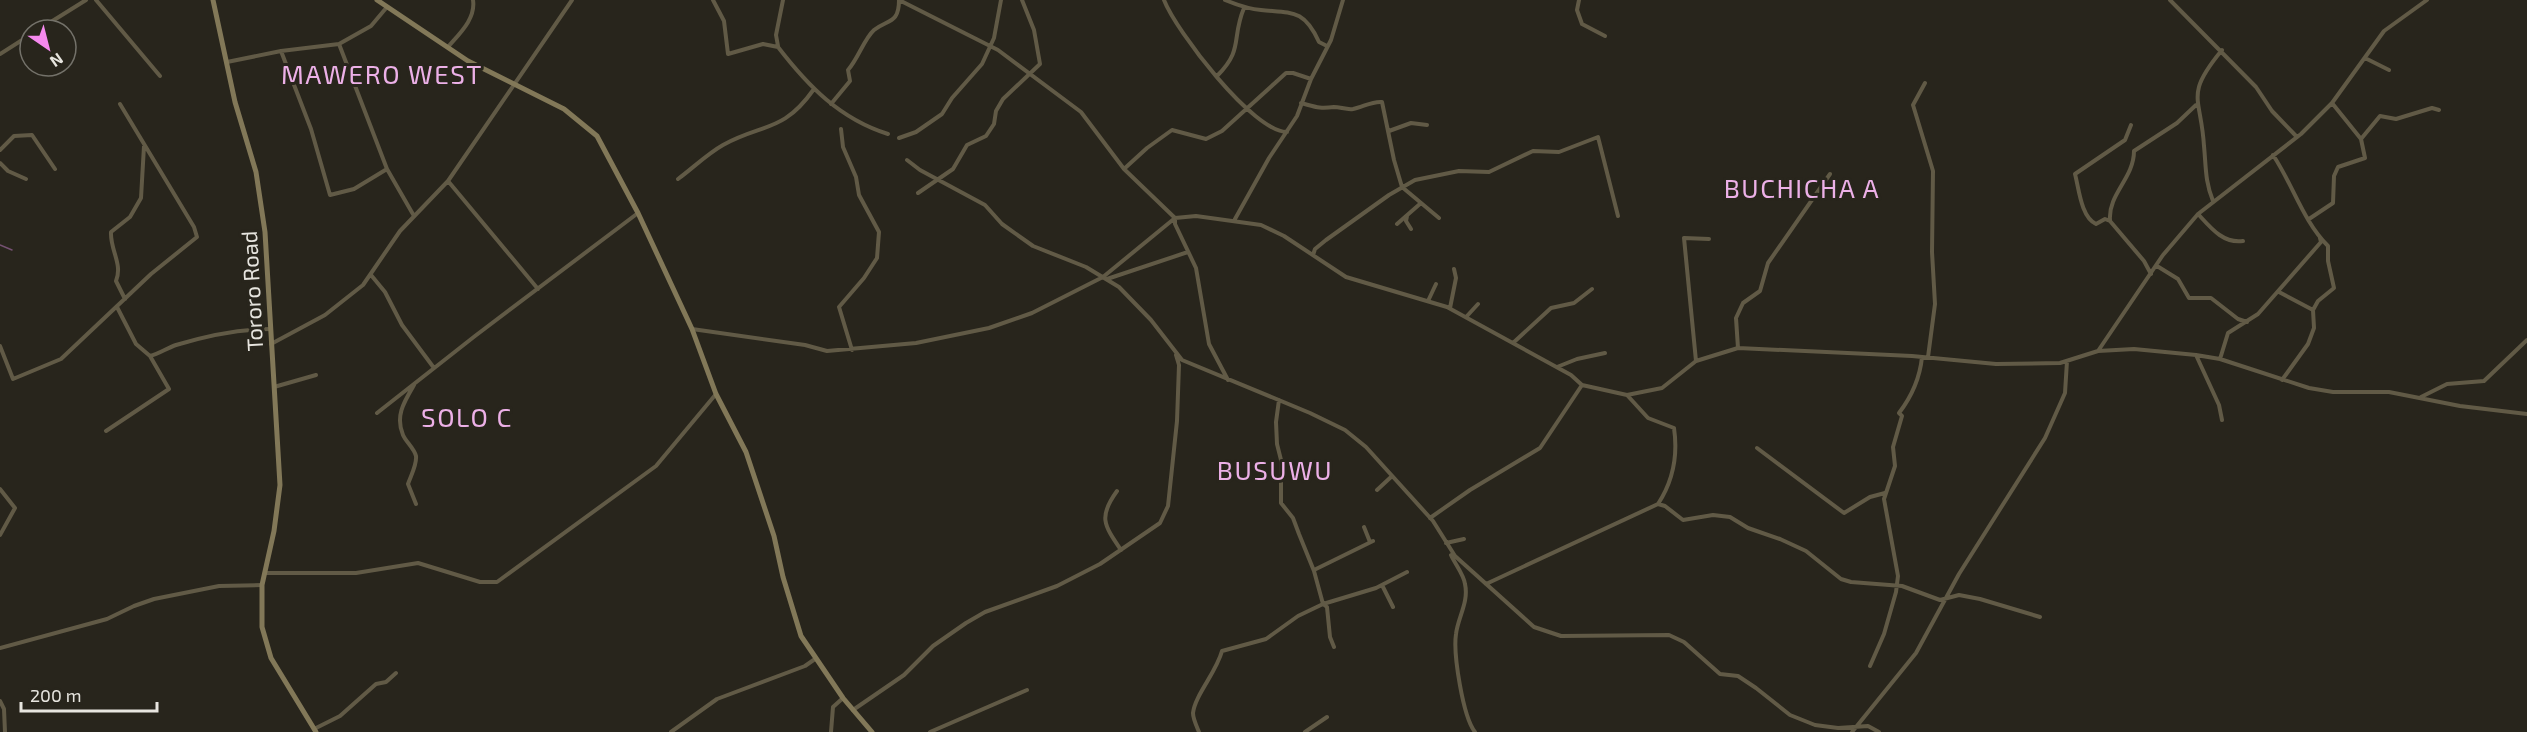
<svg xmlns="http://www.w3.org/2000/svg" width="2527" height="732" viewBox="0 0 2527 732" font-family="'Exo 2',sans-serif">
	<rect width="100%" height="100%" fill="#28251c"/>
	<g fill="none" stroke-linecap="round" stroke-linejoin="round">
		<path stroke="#755172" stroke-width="1.5" d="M0,245L12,250"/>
		<path stroke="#615a46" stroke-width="4" d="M96,0L160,76
			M713,0L724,21L728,54L763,44L778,47C808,86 840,119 888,134
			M899,0L998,50L1081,112L1124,169L1175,218V224L1196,268L1209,344L1228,380
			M1164,0C1176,31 1253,132 1287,132
			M1225,0C1237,5 1248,9 1261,10C1292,13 1304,9 1319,42L1327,46
			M1579,0L1577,10L1582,24L1605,36
			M2170,0L2256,87L2272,111L2297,137
			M38,30L86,0
			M339,44L371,26L387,7
			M778,46L776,35L783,0
			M448,47C459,34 476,19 473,0
			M281,51L311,129L330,195L354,189L387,169
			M0,54L30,35
			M2365,58L2389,70
			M227,62L281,51L339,44L387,169L414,216
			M1217,76C1244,49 1231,39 1244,8
			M1925,83L1913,105L1933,171L1932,252L1935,304L1928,357
			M1301,103C1316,107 1319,109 1334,107C1340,107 1347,110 1353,109C1363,107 1372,101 1382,102L1394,160L1402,187L1439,218
			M831,104L850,81L848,70C858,59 864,39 874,30C888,19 899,24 899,0
			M2131,125L2125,140L2075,174C2079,189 2081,217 2096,224L2105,219L2110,221L2144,261L2151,274
			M841,129L843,147L856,177L859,195L879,232L877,258L864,278L839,307L852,350
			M1389,131L1411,123L1427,125
			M899,138L916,132L942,114L952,98L982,64L994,38L1001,0
			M2361,139L2380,116L2396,119L2432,108L2439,110
			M0,150L14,136L32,135L55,169
			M2273,155C2293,185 2303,221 2328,246V261L2334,288L2318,301L2313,310L2314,328L2308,344L2282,380
			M907,160L920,170L985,205L1002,224L1033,246L1086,267L1119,287L1151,320L1182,360L1310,413L1345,430L1366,447L1433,521L1455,556L1534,627L1561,636L1669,635L1684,642L1720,674L1738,676L1756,688L1790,715L1815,725L1838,728L1868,726L1879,732
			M0,163L8,171L26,179
			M1124,169L1147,148L1172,130L1206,139L1222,131L1286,73H1293L1311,79
			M678,179C693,168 707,154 723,145C763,123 783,133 814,89
			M448,181L538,289
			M918,193L953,169L967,145L986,136L994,124L996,111L1003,99L1040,64L1034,30L1022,0
			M2213,201C2205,182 2206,166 2204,146C2201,96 2184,96 2222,50
			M2198,214C2210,227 2223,244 2243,241
			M1407,216L1406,221L1411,229
			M1235,219L1269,158L1297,116L1311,79L1331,40L1343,0
			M2309,219L2333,203L2334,176L2338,167L2365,158L2361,139L2332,103
			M2110,220C2108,194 2134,178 2134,151L2177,123L2196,105
			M1397,224L1421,203
			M1313,255L1315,249L1326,240L1389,195L1415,180L1459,171L1489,172L1533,151L1559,152L1598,137L1618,216
			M2157,266L2178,279L2189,298H2211L2238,319L2247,322
			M371,275L385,292L402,325L434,368
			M1107,279L1188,252
			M2279,292L2313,310
			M125,299L116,281C123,264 110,250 111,232L130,217L141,198L144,146
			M1428,301L1436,284
			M117,307L136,344L150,356C159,354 167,348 176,345C206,336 239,329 271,329
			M1450,308L1456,278L1454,269
			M1467,316L1478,304
			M692,329L805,345L827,351L916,343L989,328L1032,313L1103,277L1175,218L1196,216L1261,225L1284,236L1346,277L1447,307L1571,375L1582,385L1627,395L1662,388L1696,361L1738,348L1912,356L1996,364L2060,363L2098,351L2163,255L2198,214L2301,134L2332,103L2384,31L2427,0
			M1513,343L1551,308L1574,303L1592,289
			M271,344L325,315L363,285L400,231L448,181L572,0
			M0,346L13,379L61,359L151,274L197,237L194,227L120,104
			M1738,348L1736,318L1743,303L1760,291L1768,263L1830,174
			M2098,351L2134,349L2196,355L2220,359L2309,388L2333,392H2389L2460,406L2527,414
			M2196,355L2219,405L2222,420
			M2220,359L2228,333L2258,314L2321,242L2320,238
			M1696,361L1684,238L1709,239
			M1557,367L1577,359L1605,353
			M414,385C404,402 395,416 403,435C406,442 414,448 416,456C417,465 411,475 408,484L416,504
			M274,387L316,375
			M1627,395L1648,418L1674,428C1678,455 1673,481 1658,504
			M2421,397L2447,384L2484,381L2527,340
			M1279,400L1276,422L1277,444L1281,460V503L1293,518L1299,534L1314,571L1323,604L1327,607L1330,637L1334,647
			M377,413L475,336L638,213
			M106,431L169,389L150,356
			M1757,448L1844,513L1870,497L1885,493
			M0,489L15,508L0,535
			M1377,490L1391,477
			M1117,491C1098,517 1104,525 1121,550
			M1430,518L1470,490L1540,448L1582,385
			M1364,527L1370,542
			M1446,543L1464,539
			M1451,555C1455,564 1464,575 1465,584C1469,602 1458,617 1456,634C1453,654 1463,717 1475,732
			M1314,570L1373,541
			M265,573H356L418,563L480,582H497L656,466L716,394
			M1486,584L1658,504L1665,506L1683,520L1713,515L1730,517L1748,528L1780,539L1806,551L1841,579L1851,582L1902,586L1940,600L1959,595L1980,599L2040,617
			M1382,585L1393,607
			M0,648L107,619L134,606L154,599L219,586L262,585
			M1870,666L1884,634L1896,592L1898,576L1884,499L1895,466L1893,447L1902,416L1899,413C1912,396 1920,377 1922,357
			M0,701L4,709L5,732
			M853,710L904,675L933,646L966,623L985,612L1057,586L1100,564L1160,523L1168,506L1177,421L1179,365L1176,355
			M314,729L340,716L376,684L386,682L396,673
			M671,732L717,699L805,666L815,659
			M831,732L833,707L843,698
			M930,732L1027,690
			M1199,732C1197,727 1193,719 1193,713C1195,695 1216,673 1222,651L1266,639L1298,616L1323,604L1376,588L1407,572
			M1305,732L1327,717
			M1852,732L1916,653L1959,574L2045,438L2065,393L2067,361"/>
		<path stroke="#827858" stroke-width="5" d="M213,0L235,102L256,172L265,232L280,485L274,531L262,585V627L271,658L316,732
			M377,0L468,61L564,109L597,136L638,213L692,329L716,394L746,452L774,536L783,577L801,636L843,698L872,732"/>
	</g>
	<g text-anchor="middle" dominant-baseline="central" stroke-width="6" stroke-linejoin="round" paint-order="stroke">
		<g font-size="22" fill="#e7e5df" stroke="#28251c">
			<text transform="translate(251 291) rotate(-93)">Tororo Road</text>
		</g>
		<g font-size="26" letter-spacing="1.5" fill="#ecb0e7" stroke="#28251c">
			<text x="382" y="73">MAWERO WEST</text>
			<text x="1802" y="187">BUCHICHA A</text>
			<text x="467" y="416">SOLO C</text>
			<text x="1275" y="469">BUSUWU</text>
		</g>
	</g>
	<g transform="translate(48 48) rotate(145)"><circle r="28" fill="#28251c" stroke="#74726a" stroke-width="1.5"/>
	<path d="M0-4.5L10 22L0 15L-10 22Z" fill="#f589ee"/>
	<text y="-9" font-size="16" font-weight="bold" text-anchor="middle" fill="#e7e5df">N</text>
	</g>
	<path d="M21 702v9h136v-9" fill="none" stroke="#e7e5df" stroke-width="3"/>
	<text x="30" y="702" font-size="18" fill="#e7e5df" stroke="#28251c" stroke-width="4.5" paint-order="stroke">200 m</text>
</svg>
